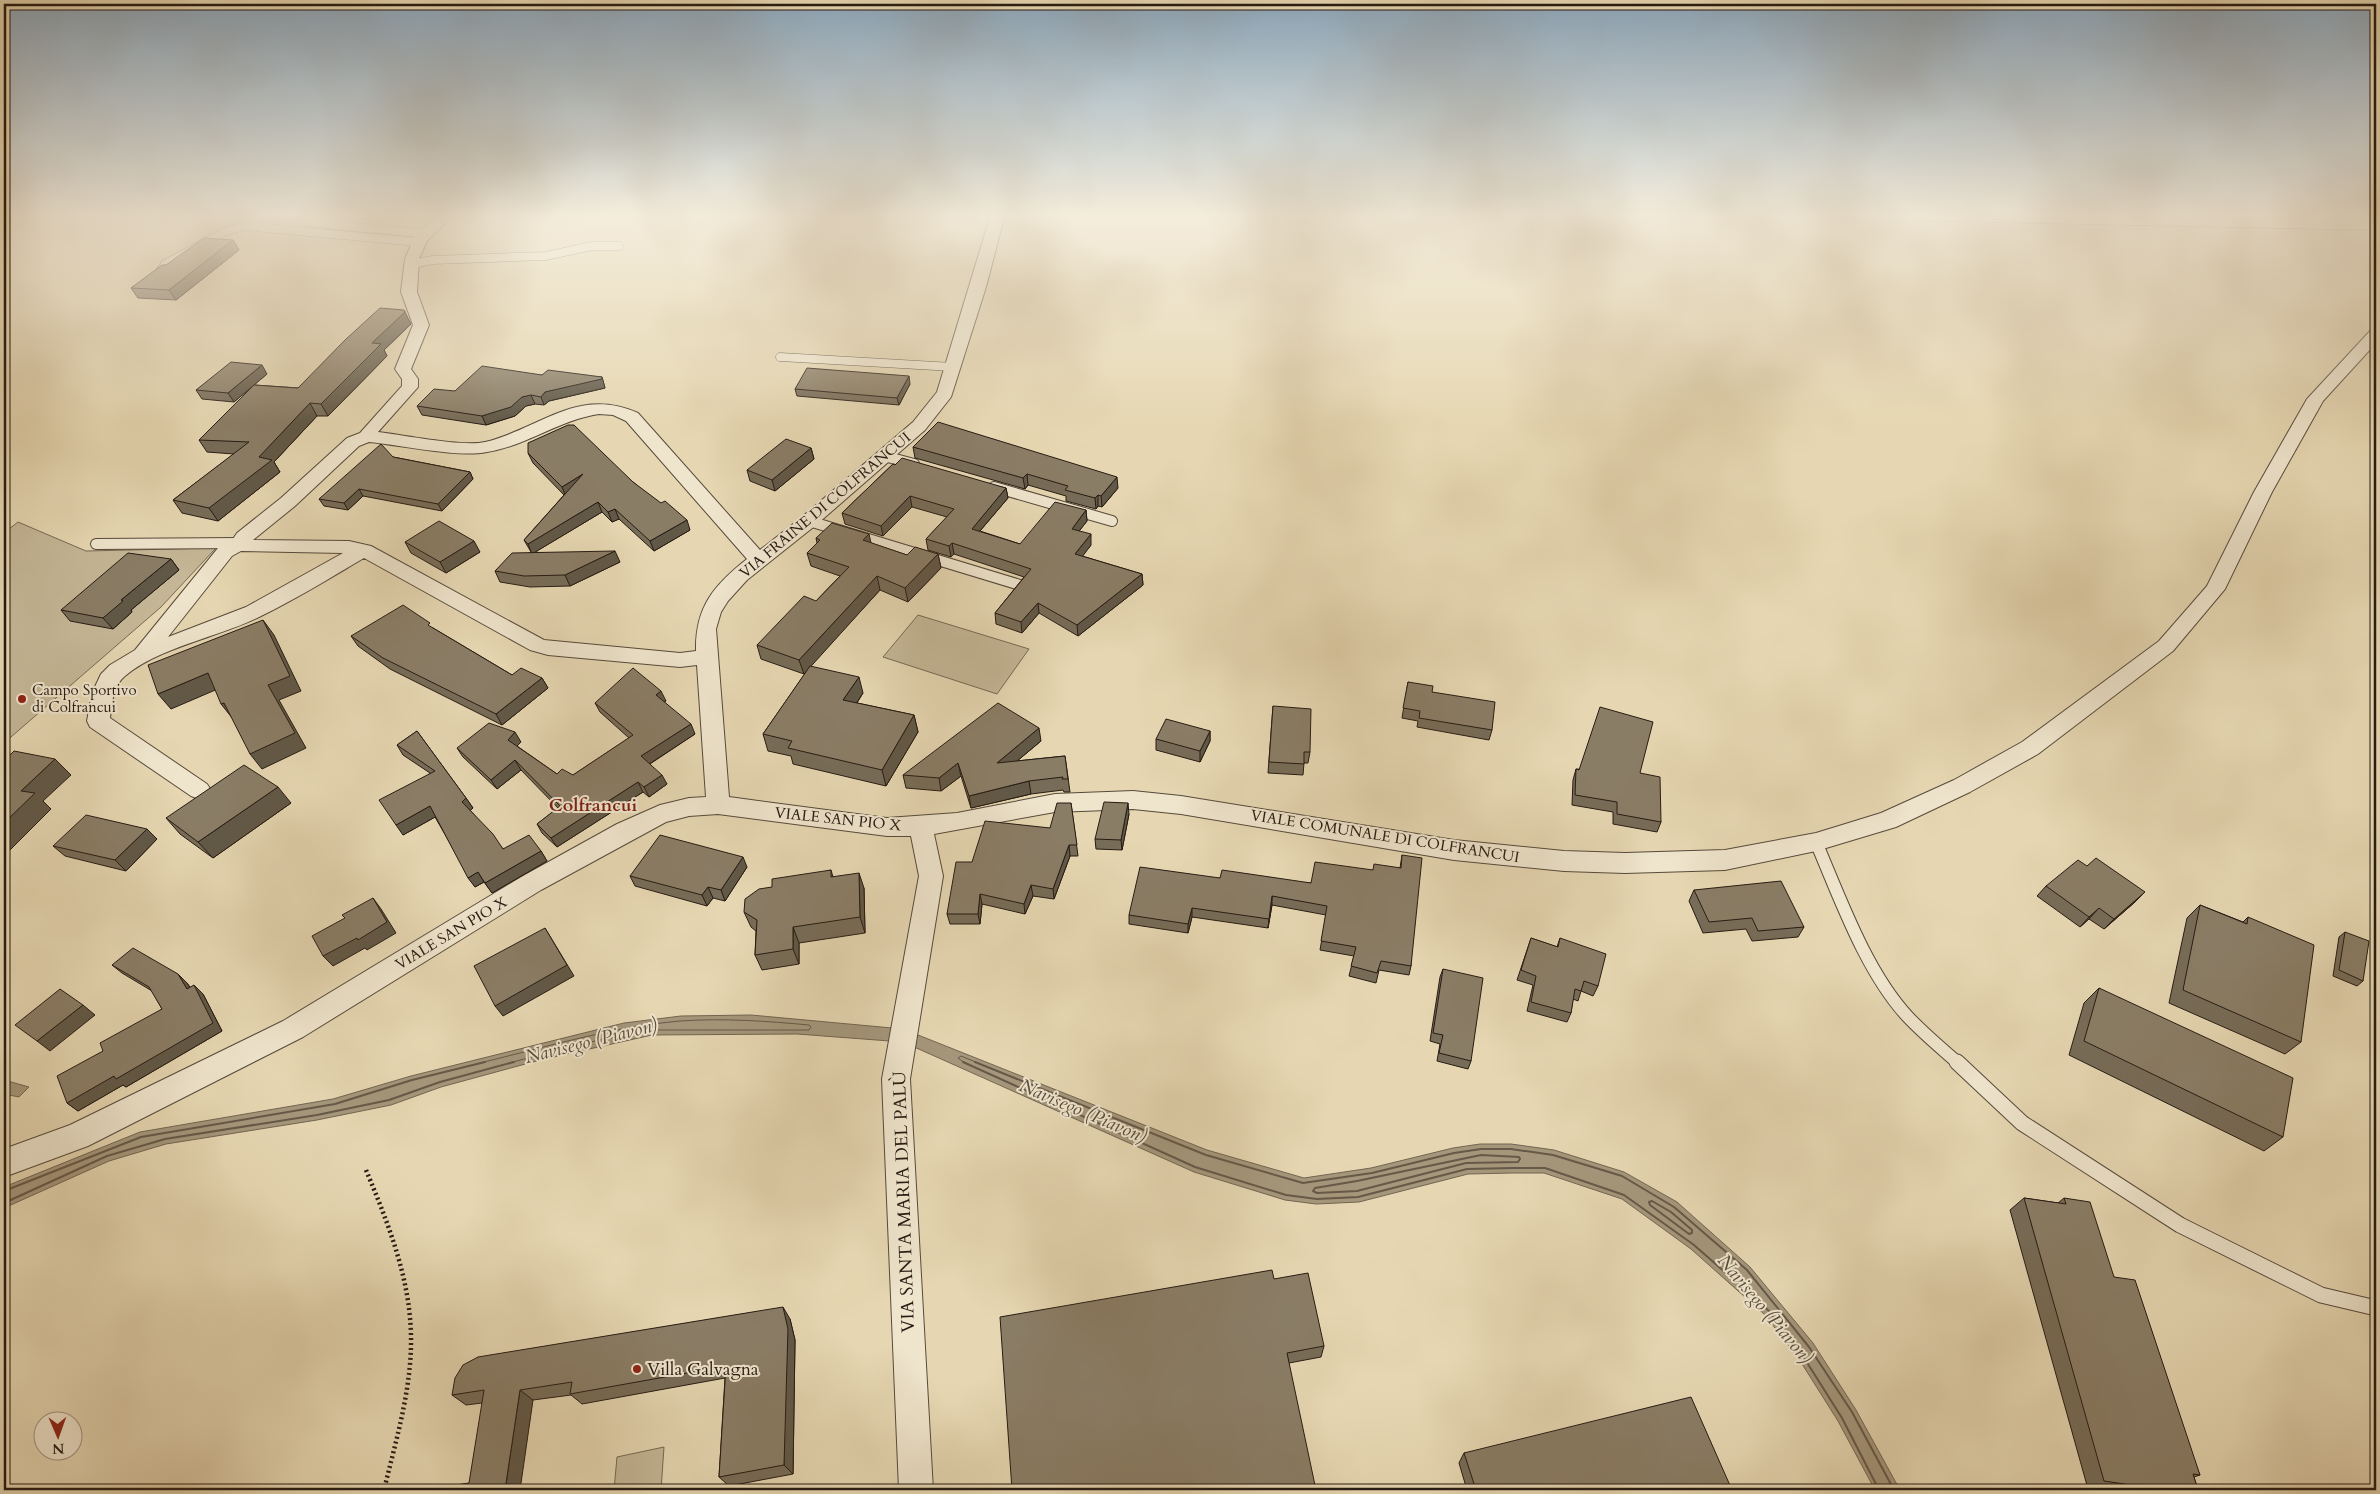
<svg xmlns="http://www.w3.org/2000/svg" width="2380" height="1494" viewBox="0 0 2380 1494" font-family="Cardo,serif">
	<rect width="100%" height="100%" fill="#e6d7b2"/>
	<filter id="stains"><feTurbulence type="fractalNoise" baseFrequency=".004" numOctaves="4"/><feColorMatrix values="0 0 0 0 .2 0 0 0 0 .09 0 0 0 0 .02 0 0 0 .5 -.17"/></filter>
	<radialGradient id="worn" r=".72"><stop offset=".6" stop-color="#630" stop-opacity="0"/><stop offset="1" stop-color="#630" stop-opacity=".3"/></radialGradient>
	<path fill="#c5b797" stroke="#766955" d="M18,522L86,551L216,548L161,607L4,743V533Z
		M918,615L1029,649L997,694L883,657Z
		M664,1447L661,1490H614L617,1457Z"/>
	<path fill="#a5977c" stroke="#726552" d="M751,1015L903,1029L1207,1150L1304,1178L1371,1168L1453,1148L1480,1144H1511L1554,1150L1624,1172L1677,1202L1750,1267L1813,1343L1856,1410L1900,1490H1875L1838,1421L1797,1356L1764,1314L1691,1249L1622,1199L1544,1173H1513L1468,1174L1359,1202L1316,1204L1285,1200L1194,1172L903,1042L797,1034L652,1035L540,1060L441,1087L391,1105L317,1120L166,1144L109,1161L4,1208V1187L140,1132L333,1099L411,1076L624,1023L681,1016Z
		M4,1080L29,1087L19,1097L4,1094Z"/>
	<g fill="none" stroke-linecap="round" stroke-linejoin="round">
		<path stroke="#665948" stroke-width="1" d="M480,1063C546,1047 612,1027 680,1021C723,1018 766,1021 809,1025L811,1027L809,1030H652L585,1043L509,1063
			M965,1063L958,1058L961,1056L978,1063"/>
		<path stroke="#665948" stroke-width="2" d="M963,1062L1195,1167L1286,1195L1317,1199L1358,1197L1467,1169L1513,1168H1545L1624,1195L1694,1245L1768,1310L1801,1353L1842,1418L1879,1490
			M975,1062L1206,1155L1303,1183L1372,1173L1454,1153L1481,1149H1511L1553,1155L1622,1176L1674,1207L1747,1270L1809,1347L1852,1412L1894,1490
			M1481,1155L1519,1157L1520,1159L1518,1162L1466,1163L1357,1191L1317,1193L1313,1191L1315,1188L1357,1181Z
			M4,1191L141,1137L335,1104L412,1080L485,1062
			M1652,1201L1671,1212L1692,1230V1233L1689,1234L1650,1205L1649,1202Z
			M4,1203L107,1156L165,1139L317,1115L389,1100L440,1082L514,1062"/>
		<defs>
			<path id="service-far3" d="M315,214L305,222L418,233L423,236
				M412,264L433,260L546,256L592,246H619
				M156,277L165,264L224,232L244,226L418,242
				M780,357L953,367"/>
			<path id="service-far2" d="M884,456L914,464
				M994,487L1112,521
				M809,521L1020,585
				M96,544L240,543"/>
			<path id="service-far1" d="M1816,842C1840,898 1866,972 1908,1017C1923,1033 1941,1048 1958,1063"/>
			<path id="service" d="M1957,1062L2022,1123L2180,1225L2321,1295L2376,1308"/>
			<path id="minor" d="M439,214H454L427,241L419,259L417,292L429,325L411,369L418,379V387L378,432C404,435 462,447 485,442C540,429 577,386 638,413L760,550L802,517L913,422L937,392L991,214H1005L986,287L951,397L925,430L816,525L747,580L728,601L721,612L716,629L729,797L887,818L957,813L1055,794L1133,791L1181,796L1454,840L1564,851L1625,853L1725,850L1816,833L1881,813L1954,780L2022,742L2159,641L2207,586L2254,492L2307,399L2370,331L2376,329V343L2323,401L2272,492L2225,589L2173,651L2038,754L1970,792L1896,827L1816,851L1725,870L1625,873L1564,871L1454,860L1181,814L1133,809L1055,812L934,834L943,876L910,1079L933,1490H899L882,1079L919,876L911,836H887L718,814L689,816L666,822L541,890L303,1037L88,1146L4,1177V1149L70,1125L283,1021L523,876L617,824L660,805L689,798L706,797L697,665L680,667L548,655L530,650L364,558C330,578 296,599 261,616C220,637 159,647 125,676C113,686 112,703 110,718L207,784L211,790L207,796L199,799L191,796L90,727L87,721L92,693L101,674L110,665L135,650L218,548L233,539L237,533L281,498L347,438L360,433L402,386V379L395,369L413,325L401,292L405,259L415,236ZM599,414L613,415L626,421L747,559C714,585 695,607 696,651L680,653L544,640L371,546L349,541L253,540L295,506L359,446L369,442C401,445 457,458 487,452C526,446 559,420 599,414ZM241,551L343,553L246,607L168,637L232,556Z"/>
			<path id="secondary" d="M1823,214H2074L2376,220V230L1832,219L1826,218Z"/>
		</defs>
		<use href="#service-far3" stroke="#564a3b" stroke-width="9"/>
		<use href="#service-far2" stroke="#564a3b" stroke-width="12"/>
		<use href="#service-far1" stroke="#564a3b" stroke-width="14"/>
		<use href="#service" stroke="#564a3b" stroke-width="17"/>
		<use href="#minor" stroke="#564a3b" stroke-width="2"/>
		<use href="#secondary" stroke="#261b13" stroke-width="1"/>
		<path stroke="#261b13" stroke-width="4.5" stroke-dasharray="2 3" stroke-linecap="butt" d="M366,1170C388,1223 410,1278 411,1336C412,1388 396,1440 384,1490"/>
		<use href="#service-far3" stroke="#efe5cd" stroke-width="8"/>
		<use href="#service-far2" stroke="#efe5cd" stroke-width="10"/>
		<use href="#service-far1" stroke="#efe5cd" stroke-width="12"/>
		<use href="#service" stroke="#efe5cd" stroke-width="15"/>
		<use href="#minor" fill="#efe5cd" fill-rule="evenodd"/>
		<use href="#secondary" fill="#efe5cd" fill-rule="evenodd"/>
	</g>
	<path fill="#776c58" stroke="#261b13" d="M233,240L239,250L176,300L138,298L131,288L166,265Z
		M411,324L384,350L387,356L328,416H317L274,462L280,472L218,521L182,513L173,500L234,454L207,452L199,440L253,386L234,402L202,399L196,390L267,374L254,385L298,388Z
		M542,375L602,377L605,388L549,401L544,405L535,404L526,406L515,416L486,425L422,415L417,406L455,391Z
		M910,384L899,405L797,396L795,389Z
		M913,447L1118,488L1102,507L1098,506L1096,509L1066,501V496L1028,485L1025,489L915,458Z
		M811,448L814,459L775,491L750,481L747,470Z
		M528,453L633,482L690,530L654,551L619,519L612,522L602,512L535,552L620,562L570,586L530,587L500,582L495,571L531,552L524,540L564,495L533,463Z
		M393,457L470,472L473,479L442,511L363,496L348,510L324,506L319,499Z
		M893,464L1006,488L1008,498L980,531L1020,544L1086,510L1087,521L1079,531L1091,545L1082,556L1142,574L1143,585L1078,636L1039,613L1022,633L996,624L995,613L1024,577L954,554L951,557L928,550L926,539L947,517L912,507L883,536L845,524L842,513Z
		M816,538L871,543L907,555L938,554L941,568L908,602L880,590L810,666L863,693L857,703L914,715L918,732L886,786L793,764L791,756L768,751L763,734L809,668L804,674L761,659L757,645L816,601L840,576L811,566L807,553L817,543Z
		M405,542L480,552L446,573L411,553Z
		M171,559L179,570L131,610L132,612L113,629L70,621L61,610Z
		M433,628L512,675L542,678L548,688L502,725L390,669L358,646L351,636Z
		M1408,682L1432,692L1492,730L1489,740L1417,727L1418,721L1402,718Z
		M666,701L664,702L695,734L650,764L667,784L649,797L643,792L557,847L542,833L537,824L558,808L521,770L497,789L463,757L457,748L521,742L517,746L557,774L573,775L629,738L600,712L595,703Z
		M1273,706L1310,752L1308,763H1304L1303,775L1268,773Z
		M417,731L466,798L473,808L470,810L503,849L541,851L547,861L492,893L484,882L475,887L435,817L403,835L430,773L403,755L397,745Z
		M1210,731V741L1200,762L1156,750V739Z
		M1041,741L1017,761L1065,756L1070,792H1064L1063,790L1031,794L971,808L961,776L941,791L906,788L903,775Z
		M1576,769L1640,773L1661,822L1657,832L1613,824V812L1572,805L1573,780Z
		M291,803L213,858L180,834L166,818Z
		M1071,803L1078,856H1070L1054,899L1033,896L1025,914L982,904L980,924H950L947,914L972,862L1050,828Z
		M1129,814L1122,850L1096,849L1095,839Z
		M157,839L126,871L65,856L53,846Z
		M1402,855L1411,966L1409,975L1379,970L1376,983L1349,976L1354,956L1320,950L1326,915L1272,905L1268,928L1192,917L1188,933L1129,924V915L1220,878L1311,883L1373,870L1400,868Z
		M747,867L725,901L713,898L707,906L635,886L630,876Z
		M831,870L833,877L864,888L865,933L799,943V964L762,970L755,955L756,931L751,927L744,912L772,887Z
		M2046,886L2135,902L2104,929L2089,919L2080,927L2037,896Z
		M1694,890L1804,927L1798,937L1752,941L1746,929L1703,933L1689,901Z
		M2200,905L2243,922L2248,917L2301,1042L2285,1054L2169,1003L2187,918Z
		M2345,932L2363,981L2357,986L2333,976L2339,937Z
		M1531,938L1557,947L1560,938L1598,986L1593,996L1581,991L1578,1001L1573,999L1571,1013L1567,1022L1527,1011L1533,985L1517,980Z
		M112,965L187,983L190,987L203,994L222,1031L126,1087L123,1085L78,1111L67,1103L103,1051L162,1009L152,991L122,973Z
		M1443,969L1471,1061L1468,1069L1437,1061L1440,1044L1430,1041L1440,977Z
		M2099,988L2283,1137L2264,1151L2069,1055L2084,1003Z
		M2024,1198L2058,1203L2064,1198L2114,1277L2200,1475L2194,1477L2198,1490H2097L2088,1489L2010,1210Z
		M1274,1279L1324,1346L1321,1357L1289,1363L1012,1490Z
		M790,1319L795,1340L793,1474L729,1486L719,1477L725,1378L582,1404L571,1395L533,1400L482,1403L466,1405L452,1395Z
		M1464,1453L1732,1490H1467L1459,1463Z"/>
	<path fill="#615847" stroke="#261b13" d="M233,240L239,250L176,300L169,290Z
		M404,310L411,324L384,350L387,356L328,416L321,404L372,343Z
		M262,365L267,374L234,402L228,393Z
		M909,376L910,384L899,405L897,398Z
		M602,377L605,388L549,401L544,405L541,397L545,392Z
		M531,395L535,404L526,406L515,416L486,425L482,416L522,397Z
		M310,403L317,416L274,462L280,472L218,521L209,508Z
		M811,448L814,459L775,491L772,480Z
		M470,472L473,479L442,511L438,504Z
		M583,474L566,497L562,487Z
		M1027,474L1028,485L1025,489L1023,478Z
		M1117,477L1118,488L1102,507L1101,496Z
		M1006,488L1008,498L973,539L972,529Z
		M359,489L363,496L348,510L344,503Z
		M1098,495V506L1096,509L1095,498Z
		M910,496L912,507L883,536L881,526Z
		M598,502L602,512L532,554L528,544Z
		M615,509L619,519L612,522L608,512Z
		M1086,510L1087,521L1073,539L1072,529Z
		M687,520L690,530L654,551L650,541Z
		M869,534L872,547L863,540Z
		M1091,534V545L1076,565L1075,554Z
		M474,541L480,552L446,573L440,562Z
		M952,543L954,554L951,557L949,546Z
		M615,551L620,562L570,586L565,575Z
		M938,554L941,568L908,602L905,588Z
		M171,559L179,570L131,610L132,612L113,629L103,618L121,600Z
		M1142,574L1143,585L1078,636L1077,625Z
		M877,576L880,590L804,674L799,660Z
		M1038,603L1039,613L1022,633L1021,622Z
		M263,620L274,635L301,691L279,700L306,748L262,769L250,754L268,685Z
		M208,673L220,688L171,709L158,694Z
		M859,677L863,693L848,716L843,700Z
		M542,678L548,688L502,725L496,714Z
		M661,691L666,701L660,705L656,695Z
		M224,703L233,719L221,704Z
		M914,715L918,732L886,786L882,770Z
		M691,724L695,734L646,766L641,756Z
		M1039,728L1041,741L999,776L997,763Z
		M1210,731V741L1200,762V751Z
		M515,732L521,742L514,749L508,740Z
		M55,759L71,775L43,801L51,809L4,856V823L21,791Z
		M515,760L521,770L497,789L491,780Z
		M958,763L961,776L941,791L939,778Z
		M662,775L667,784L649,797L644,787Z
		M1029,781L1031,794L971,808L969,796Z
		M638,782L643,792L557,847L551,838Z
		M278,787L291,803L213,858L198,842Z
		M466,798L473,808L468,812L462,802Z
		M1128,803L1129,814L1122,850L1121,840Z
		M430,806L437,816L403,835L396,825Z
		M147,829L157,839L126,871L115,860Z
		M1069,845L1070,856L1054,899L1053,889Z
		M541,851L547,861L492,893L485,883Z
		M743,857L747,867L725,901L721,890Z
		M478,872L484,882L475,887L468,878Z
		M859,873L864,888L865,933L860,917Z
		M1031,885L1033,896L1025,914L1024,904Z
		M708,887L713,898L707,906L702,895Z
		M2145,892L2135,902L2104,929L2114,919Z
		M980,894L982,904L980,924L978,914Z
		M1272,896V905L1268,928L1269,919Z
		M373,898L381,909L396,933L367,950L365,948L333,966L323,956Z
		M1192,908V917L1188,933V924Z
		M2099,908L2089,919L2080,927L2089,917Z
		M793,927L799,943V964L793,949Z
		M545,928L574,976L503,1016L495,1006Z
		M178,974L187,983L196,997L187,989Z
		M194,985L203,994L222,1031L126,1087L123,1085L78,1111L67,1103Z
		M83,1005L95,1015L50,1051L37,1041Z
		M783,1307L790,1319L795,1340L793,1474L784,1465Z
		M520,1390L533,1400L520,1490H505Z"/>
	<path fill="#8a7d66" stroke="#261b13" d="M204,238L233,240L169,290L131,288L162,265H166Z
		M380,308L404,310L405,312L372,343L381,344L321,404L310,403L259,457L272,460L209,508L173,500L249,442L199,440L254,385L298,388L345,340Z
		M231,362L262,365L228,393L196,390Z
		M482,366L542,375L548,370L602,377V379L545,392L541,397L531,395L522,397L511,407L482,416L417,406L434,389L455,391Z
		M807,368L909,376L897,398L795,389Z
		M938,422L1117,477L1101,496L1098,495L1095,498L1065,490L1068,486L1027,474L1023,478L913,447Z
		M568,425H574L633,482L661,503L665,501L687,520L650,541L615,509L608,512L598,502L528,544L524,540L583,474L562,487L528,453V443Z
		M786,439L811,448L772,480L747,470Z
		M381,444L393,457L470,472L438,504L359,489L344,503L319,499Z
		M902,458L1006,488L972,529L1020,544L1055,502L1086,510L1072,529L1091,534L1075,554L1142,574L1077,625L1038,603L1021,622L995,613L1031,569L952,543L949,546L926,539L954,509L910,496L881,526L842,513L893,464L895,465Z
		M439,521L474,541L440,562L405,542Z
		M832,523L869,534L863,540L907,555L915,547L938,554L905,588L877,576L799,660L757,645L804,596L816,601L849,567L807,553L820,540L816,538Z
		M615,551L565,575L524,576L495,571L512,553Z
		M128,553L171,559L121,600L123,601L103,618L61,610Z
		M403,605L430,623L428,625L512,675L521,668L542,678L496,714L383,658L351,636Z
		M263,620L290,676L268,685L295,733L250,754L224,703L221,704L208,673L158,694L148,665Z
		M810,666L859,677L843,700L914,715L882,770L788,748L792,741L763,734Z
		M633,668L661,691L656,695L691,724L641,756L662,775L644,787L638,782L551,838L537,824L560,806L515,760L491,780L457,748L489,723L515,732L508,740L557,774L562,769L573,775L633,735L595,703Z
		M1408,682L1433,686L1432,692L1495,702L1492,730L1419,718L1420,711L1403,708Z
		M998,703L1039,728L997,763L1065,756L1068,779H1062L1063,777L1029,781L969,796L958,763L939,778L903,775Z
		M1273,706L1311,709L1310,752H1304V764L1269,762Z
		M1600,707L1653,722L1640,773L1660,777L1661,822L1617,814V802L1575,795L1576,769L1579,770Z
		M1166,719L1210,731L1200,751L1156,739Z
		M417,731L466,798L462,802L493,834L503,849L529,835L541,851L485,883L478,872L468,878L430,806L396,825L379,800L435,771L397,745Z
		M14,751L55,759L21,791L35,793L4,823V761Z
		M244,765L278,787L198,842L166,818Z
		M1104,802L1128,803L1121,840L1095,839Z
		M1057,803H1071L1077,845H1069L1053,889L1031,885L1024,904L980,894L978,914H947L956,862H972L985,821L1050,828Z
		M86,815L147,829L115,860L53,846Z
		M660,835L743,857L721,890L708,887L702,895L630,876Z
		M1402,855L1422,858L1411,966L1381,961L1377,973L1351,966L1356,947L1321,941L1327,906L1272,896L1269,919L1192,908L1188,924L1129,915L1140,867L1220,878L1222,870L1311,883L1315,862L1373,870L1374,864L1401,868Z
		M2096,858L2145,892L2114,919L2099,908L2089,917L2046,886L2078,860L2087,866Z
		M831,870V877L859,873L860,917L793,927V949L755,955L757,920L744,912L745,899L759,889L772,887V879Z
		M1781,881L1804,927L1758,931L1752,918L1709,922L1694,890Z
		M373,898L387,922L358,940L357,938L323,956L312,936L345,918L342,915Z
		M2200,905L2247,924L2248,917L2314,945L2301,1042L2183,990Z
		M545,928L567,965L495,1006L474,966Z
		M2345,932L2369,941L2363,981L2339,970Z
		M1531,938L1558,947L1560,938L1606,954L1598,986L1584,981L1581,991L1575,989L1571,1013L1531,1002L1536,976L1521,970Z
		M133,948L178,974L187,989L194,985L213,1023L116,1079L114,1076L67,1103L57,1076L103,1051L100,1043L162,1009L149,987L112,965Z
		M1443,969L1483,978L1471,1061L1439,1053L1443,1035L1433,1033Z
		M2099,988L2293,1078L2283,1137L2084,1041Z
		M60,989L83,1005L37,1041L15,1025Z
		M2024,1198L2066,1204L2064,1198L2090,1202L2114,1277L2135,1280L2200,1475L2193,1474L2198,1490H2165L2104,1481Z
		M1272,1270L1274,1279L1308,1273L1324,1346L1287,1353L1316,1490H1012L1000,1317Z
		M783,1307L788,1329L784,1465L719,1477L726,1366L570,1394L572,1382L520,1390L505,1490H436V1488L469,1483L484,1390L452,1395L455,1378L463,1365L478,1357Z
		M1691,1397L1732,1490H1476L1464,1453Z"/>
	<linearGradient id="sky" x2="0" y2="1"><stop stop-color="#8da8bd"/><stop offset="0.51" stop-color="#f4eddc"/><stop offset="1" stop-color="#f4eddc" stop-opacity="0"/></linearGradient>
	<rect width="2380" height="423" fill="url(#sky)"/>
	<g fill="#8f2418" stroke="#efe5cd" stroke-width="2">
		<circle cx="22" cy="699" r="5"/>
		<circle cx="637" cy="1369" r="5"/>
	</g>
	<g text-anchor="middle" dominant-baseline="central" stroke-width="4" stroke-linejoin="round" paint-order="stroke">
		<g font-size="15" fill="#261b13" stroke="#efe5cd">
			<text transform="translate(825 505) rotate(-40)">VIA FRAINE DI COLFRANCUI</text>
			<text transform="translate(838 819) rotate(6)">VIALE SAN PIO X</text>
			<text transform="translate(1385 836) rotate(9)">VIALE COMUNALE DI COLFRANCUI</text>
			<text transform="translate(451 933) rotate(-31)">VIALE SAN PIO X</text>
		</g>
		<g font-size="15" fill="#261b13" stroke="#efe5cd" text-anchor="start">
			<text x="32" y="690">Campo Sportivo<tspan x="32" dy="17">di Colfrancui</tspan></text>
		</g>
		<g font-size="18" font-weight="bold" fill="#7a1f14" stroke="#efe5cd">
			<text x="593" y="805">Colfrancui</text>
		</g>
		<g font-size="18" fill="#261b13" stroke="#efe5cd">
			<text transform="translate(904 1202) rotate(-92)">VIA SANTA MARIA DEL PALÙ</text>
		</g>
		<g font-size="18" fill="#261b13" stroke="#efe5cd" text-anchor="start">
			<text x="647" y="1369">Villa Galvagna</text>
		</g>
		<g font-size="19" font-style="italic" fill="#594d3d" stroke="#efe5cd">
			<text transform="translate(591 1041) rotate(-14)">Navisego (Piavon)</text>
			<text transform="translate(1083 1111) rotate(23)">Navisego (Piavon)</text>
			<text transform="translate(1765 1309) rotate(50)">Navisego (Piavon)</text>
		</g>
	</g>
	<rect width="2380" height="1494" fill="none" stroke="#e6d7b2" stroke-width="20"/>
	<rect x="5" y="5" width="2370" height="1484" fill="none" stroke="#261b13" stroke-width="2.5"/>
	<rect x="10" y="10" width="2360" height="1474" fill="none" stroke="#261b13"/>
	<g transform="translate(58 1436) rotate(178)"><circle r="24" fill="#efe5cd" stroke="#9f9483"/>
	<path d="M0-4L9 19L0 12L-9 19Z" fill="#8f2418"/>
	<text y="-8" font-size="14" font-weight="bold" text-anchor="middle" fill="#261b13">N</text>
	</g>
	<rect width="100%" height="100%" filter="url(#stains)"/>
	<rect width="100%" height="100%" fill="url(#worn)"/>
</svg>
